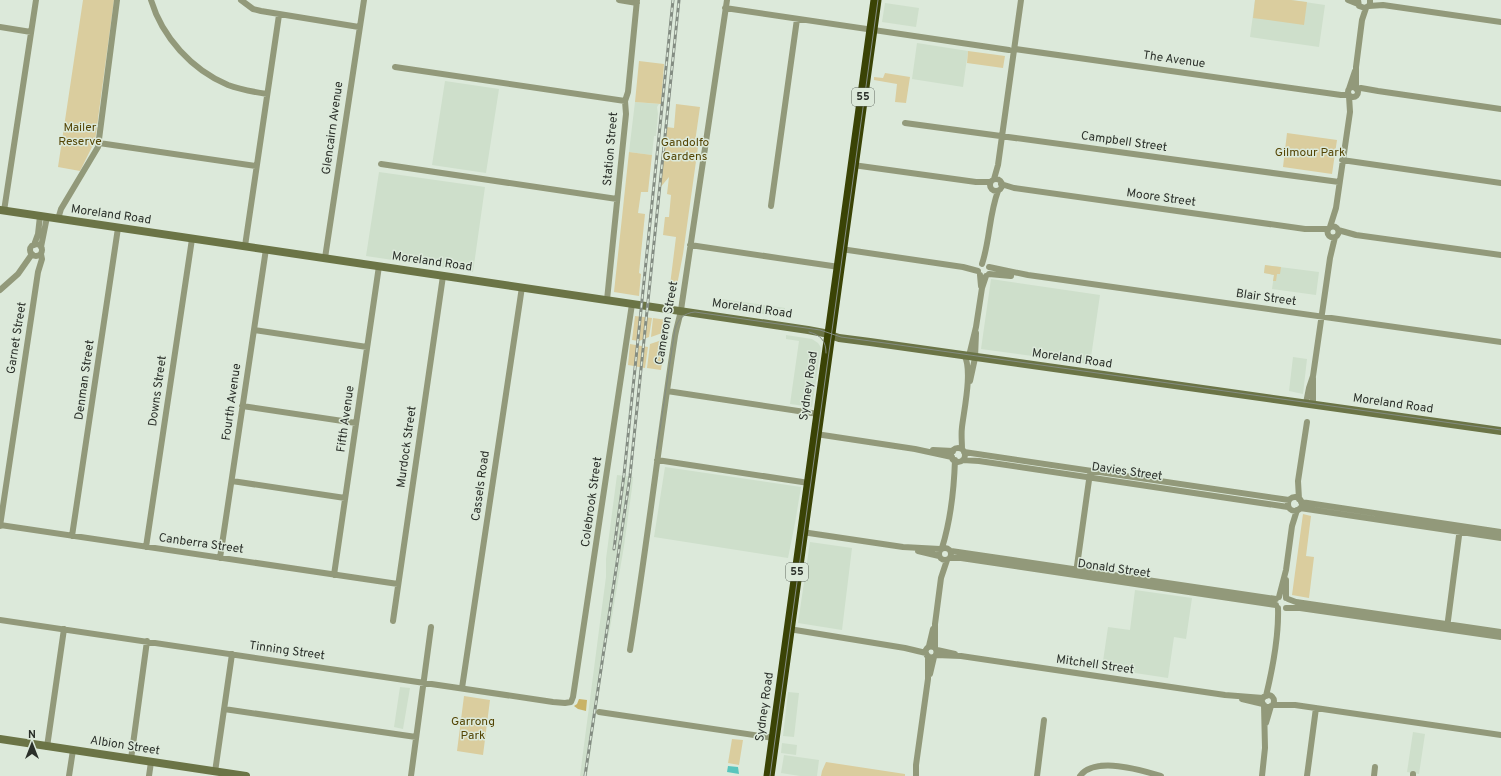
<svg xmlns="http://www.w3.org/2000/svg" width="1501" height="776" viewBox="0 0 1501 776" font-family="Overpass,sans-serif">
	<rect width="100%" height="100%" fill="#dce9da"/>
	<path fill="#cedfcb" d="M1255,0H1291L1325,5L1319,47L1250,37Z
		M885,3L919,8L916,27L882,22Z
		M917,43L968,51L963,87L912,79Z
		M445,81L499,89L486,173L432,165Z
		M635,102L659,104L657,107L658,114L656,136H654L652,155L629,152Z
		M379,172L485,187L473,272L366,256Z
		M1265,265L1319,272L1316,295L1272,289L1274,275L1264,273Z
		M991,279L1100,295L1090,364L981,349Z
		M721,299L785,308L784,317L720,308Z
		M786,335L812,339L818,343L820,346L821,348L812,407L790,404L799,341L786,339Z
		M1293,357L1307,359L1303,394L1289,391Z
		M665,467L801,487L795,523L788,558L654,537Z
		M617,475L633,477L632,488L624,546L609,634L607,639L587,776H580L602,607L606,577V559Z
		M810,542L852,548L842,630L798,623Z
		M1135,590L1192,598L1186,639L1174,637L1168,678L1102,668L1108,627L1130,630Z
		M400,687L410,688L403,729L394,727Z
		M788,692L799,693L794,737L783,736Z
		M1413,732L1425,734L1419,774L1407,772Z
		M782,743L797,745L796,755L781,753Z
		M784,755L819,760L817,776H800L781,773Z"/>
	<path fill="#dacd9e" d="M83,0H114L95,141L80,171L58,167Z
		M1255,0H1291L1307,2L1304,25L1253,18Z
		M968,51L1005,56L1003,68L967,63Z
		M639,61L664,64L661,104L635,102Z
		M885,73L910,77L906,103L895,102L897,84L874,80V77L883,78Z
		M676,104L700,107L695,142L698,147L683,254L674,301H668L676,237L663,235L665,217H669L671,195L667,194L669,177L659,189L666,127L674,128Z
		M1287,133L1337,140L1332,174L1283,167Z
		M629,152L652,155L648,192H641L638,213L645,214L639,273L641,274L639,296L614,292Z
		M1265,265L1281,267L1280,274H1277L1276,281H1273L1274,275L1264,273Z
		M635,316L652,318L649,337L639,341L632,340Z
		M653,318L667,320L665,332L651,337Z
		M665,339L661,370L647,368L650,344Z
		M630,344L648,347L645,368L628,365Z
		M1303,514L1311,516L1306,556L1314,557L1309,598L1292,595Z
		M464,696L490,700L483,755L457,751Z
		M732,739L743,740L739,765L728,763Z
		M826,762L905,774V776H821L822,771Z"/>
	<path fill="#c9b367" d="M579,699L587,700L586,711L578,709L574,706L577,704Z"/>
	<path fill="#59c5bd" d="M728,766L738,767L739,774L727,772Z"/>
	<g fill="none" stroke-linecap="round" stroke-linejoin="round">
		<path stroke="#92997a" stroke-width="6" d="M151,0C162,37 192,70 228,85C241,90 254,92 267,94
			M241,0L253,9L261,11L359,27
			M619,0L637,3
			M1348,0L1358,4
			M1358,0L1359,6L1365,8L1370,5V0
			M1369,6L1383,5L1501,22
			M725,8L1009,50
			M0,27L31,32
			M1015,49L1341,95H1348
			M395,67L625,101
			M1348 92a5 5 0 1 1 10 0a5 5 0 1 1-10 0Z
			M1356,88V67L1362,20L1366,8
			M1349,89L1355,71
			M1356,89L1361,88L1378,91L1501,109
			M905,123L1339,182
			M99,143L256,166
			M1342,160L1501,183
			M381,164L617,199
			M853,165L976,182H990
			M990 185a6 6 0 1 1 12 0a6 6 0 1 1-12 0Z
			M994,179L998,165L1021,0
			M1001,184L1014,188L1305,229H1328
			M771,206L797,19
			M4,211L36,0
			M58,219L61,209L98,147L117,0
			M1327.5 232a5.5 5.5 0 1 1 11 0a5.5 5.5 0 1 1-11 0Z
			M1330,227L1336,208L1350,112L1349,96
			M1338,230L1356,235L1501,255
			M30 250a6 6 0 1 1 12 0a6 6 0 1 1-12 0Z
			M34,245L38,234L40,216
			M690,245L839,267
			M245,246L279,15
			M41,247L47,217
			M841,249L963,267L978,271
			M325,258L364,0
			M982,264C990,240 989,215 998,191
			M989,267L1028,275L1501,342
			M989,274L1011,276
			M980,275L981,286
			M0,290L18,274L32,254
			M607,300L626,114L625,101L628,92L637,0
			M254,330L367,347
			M969,356L976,327L982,288L986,276
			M970,381L975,358L976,333
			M667,391L818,414
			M1306,403L1309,388L1313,376L1330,258L1335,237
			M1313,404V378
			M242,406L356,423
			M816,434L915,449L952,457
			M951 455a7 7 0 1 1 14 0a7 7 0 1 1-14 0Z
			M962,449C962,442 961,435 962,427C964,410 973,369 964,355
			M933,450L953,451
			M964,452L1289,500
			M657,460L809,483
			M963,460L979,461L1288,507
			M232,481L345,498
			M1288 504a7 7 0 1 1 14 0a7 7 0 1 1-14 0Z
			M1299,499L1298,481L1307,422
			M1301,502L1501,532
			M1300,508L1501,538
			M0,525L398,584
			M0,526L38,272L42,259L41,254
			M802,532L903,547L940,549
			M72,536L118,228
			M146,547L192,239
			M939 554a6 6 0 1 1 12 0a6 6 0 1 1-12 0Z
			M942,548C951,519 954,490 955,460
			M918,551L939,556
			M951,551L1276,599
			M220,558L266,249
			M950,558H961L1276,605
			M1076,573L1090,473
			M334,575L379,266
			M1286,580V598
			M1279,597L1286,570L1292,526L1297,510
			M1288,599L1296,602L1501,632
			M1286,608H1300L1501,637
			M0,620L553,702L565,703L571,702L573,697L632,304
			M393,621L443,276
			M1447,628L1460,528
			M789,629L905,648L926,653
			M929,646L933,629
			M925.5 652a5.5 5.5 0 1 1 11 0a5.5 5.5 0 1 1-11 0Z
			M935,647V624L941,578L947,560
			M630,650C647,546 659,441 675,336C677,325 681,314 682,303L727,0
			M937,650L955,654
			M936,655L961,656L1225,695L1263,698
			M930,674L934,657
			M462,688L522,287
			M1262 701a6 6 0 1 1 12 0a6 6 0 1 1-12 0Z
			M1266,696C1273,667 1279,637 1278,608
			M1242,699L1263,704
			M1273,705H1295L1501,735
			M224,709L416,737
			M599,712L774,738
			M1266,723L1271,706
			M47,747L64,629
			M131,759L147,641
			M215,772L232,654
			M69,776L73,750
			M149,776L151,762
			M411,776L431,627
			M916,776V765L928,679V656
			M1037,776L1044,720
			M1080,776C1095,756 1141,770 1161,776
			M1262,776L1265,748L1264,705
			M1307,776L1316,708
			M1374,776L1375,767
			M1413,776V774"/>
		<path stroke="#6b7446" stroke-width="8" d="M0,210L808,330L824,333L839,338L870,342L1501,431
			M0,739L246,776"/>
		<path stroke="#3a4305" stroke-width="11" d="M769,776L876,0"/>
		<path stroke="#838c82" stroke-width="1" d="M809,332C821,335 826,341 826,353
			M657,449L675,329C678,319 684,313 695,312L820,330L841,337L885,343L1501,430
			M770,776L878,0"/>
		<defs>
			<path id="rail" d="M614,549L624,475L673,0
				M585,776L630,476L679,0"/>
		</defs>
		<use href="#rail" stroke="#838c82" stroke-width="3"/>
		<use href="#rail" stroke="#dce9da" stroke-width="1.5" stroke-dasharray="4.5" stroke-linecap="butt"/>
	</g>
	<g text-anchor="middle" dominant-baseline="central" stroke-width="3" stroke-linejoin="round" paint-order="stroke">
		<g fill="#dce9da" stroke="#60685f" stroke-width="1">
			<rect x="852" y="88" width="22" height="18" rx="3"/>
			<rect x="786" y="563" width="22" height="18" rx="3"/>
		</g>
		<g font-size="11" font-weight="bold" fill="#2b302a">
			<text x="863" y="97">55</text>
			<text x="797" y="572">55</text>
		</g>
		<g font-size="12" fill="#2b302a" stroke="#dce9da">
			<text transform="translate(1174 60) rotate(8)">The Avenue</text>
			<text transform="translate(333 128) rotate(-82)">Glencairn Avenue</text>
			<text transform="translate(1124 142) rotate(8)">Campbell Street</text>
			<text transform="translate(611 149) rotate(-85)">Station Street</text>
			<text transform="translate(1161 198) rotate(8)">Moore Street</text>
			<text transform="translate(111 215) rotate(8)">Moreland Road</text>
			<text transform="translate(432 262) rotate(8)">Moreland Road</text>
			<text transform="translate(1266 298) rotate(8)">Blair Street</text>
			<text transform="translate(752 309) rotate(8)">Moreland Road</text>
			<text transform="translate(667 323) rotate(-80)">Cameron Street</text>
			<text transform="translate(17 338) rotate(-81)">Garnet Street</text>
			<text transform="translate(1072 359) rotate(8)">Moreland Road</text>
			<text transform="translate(85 380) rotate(-82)">Denman Street</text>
			<text transform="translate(809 386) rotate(-82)">Sydney Road</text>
			<text transform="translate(158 391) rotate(-82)">Downs Street</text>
			<text transform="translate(232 402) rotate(-82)">Fourth Avenue</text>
			<text transform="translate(1393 404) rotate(8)">Moreland Road</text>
			<text transform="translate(346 419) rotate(-82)">Fifth Avenue</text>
			<text transform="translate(407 447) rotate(-82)">Murdock Street</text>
			<text transform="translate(1127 472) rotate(8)">Davies Street</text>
			<text transform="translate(481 486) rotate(-82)">Cassels Road</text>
			<text transform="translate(592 502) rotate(-82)">Colebrook Street</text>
			<text transform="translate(201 544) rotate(8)">Canberra Street</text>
			<text transform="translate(1114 569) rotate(8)">Donald Street</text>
			<text transform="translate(287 651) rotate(8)">Tinning Street</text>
			<text transform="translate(1095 665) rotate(8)">Mitchell Street</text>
			<text transform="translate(765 707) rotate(-82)">Sydney Road</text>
			<text transform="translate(125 746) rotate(9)">Albion Street</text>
		</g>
		<g font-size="12" fill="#544505" stroke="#dce9da">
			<text x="80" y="128">Mailer<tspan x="80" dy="14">Reserve</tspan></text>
			<text x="685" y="143">Gandolfo<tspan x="685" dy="14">Gardens</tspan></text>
			<text x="1310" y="153">Gilmour Park</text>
			<text x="473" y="722">Garrong<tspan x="473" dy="14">Park</tspan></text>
		</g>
	</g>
	<g transform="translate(32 744)" stroke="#dce9da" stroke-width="3" paint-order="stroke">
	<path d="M0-3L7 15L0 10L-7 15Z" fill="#2b302a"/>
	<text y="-6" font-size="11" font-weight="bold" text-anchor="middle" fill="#2b302a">N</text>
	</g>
</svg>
